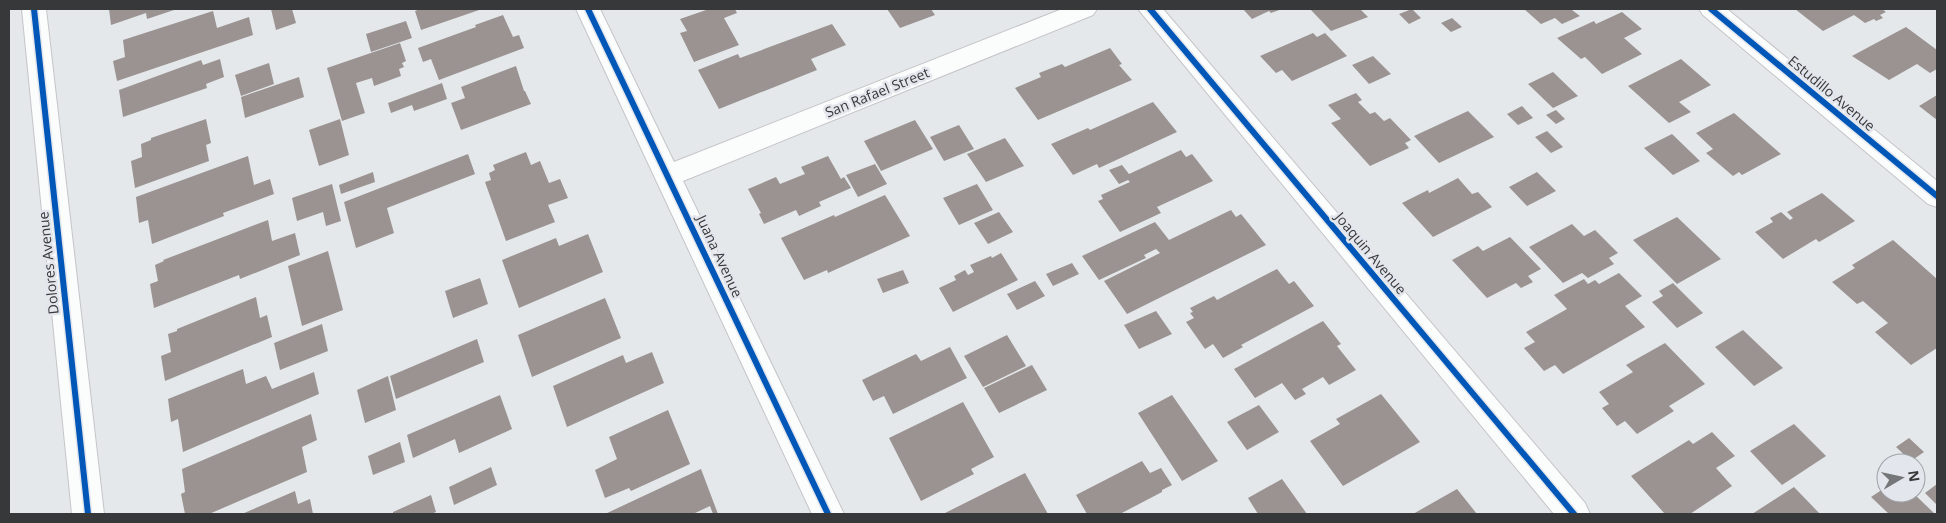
<svg xmlns="http://www.w3.org/2000/svg" width="1946" height="523" viewBox="0 0 1946 523" font-family="'Open Sans',sans-serif">
	<rect width="100%" height="100%" fill="#e5e8eb"/>
	<path fill="#9a9391" d="M109,9H177L147,19L146,13L111,25Z
		M271,9H292L296,23L276,30Z
		M420,9L442,10L482,9L421,30L415,11Z
		M709,9H735L737,13L724,18L739,45L694,62L680,33L687,31L680,19Z
		M887,9H931L935,15L900,28Z
		M1243,9H1282L1271,13L1269,11L1252,19Z
		M1310,9H1360L1368,17L1331,31Z
		M1412,9L1421,18L1409,24L1399,14Z
		M1524,9H1575L1572,10L1580,16L1562,24L1555,18L1541,24Z
		M1795,9H1882L1886,12L1880,15L1883,18L1876,21L1874,19L1865,23L1854,15L1823,31Z
		M213,11L217,28L249,17L253,35L117,81L113,61L125,57L123,40Z
		M1622,12L1642,29L1624,38L1642,54L1602,74L1585,57L1581,59L1557,38L1594,21L1596,24Z
		M503,15L513,37L519,35L524,48L439,80L431,59L423,62L418,48L476,27L475,25Z
		M1452,18L1462,27L1451,32L1441,23Z
		M406,21L412,38L371,52L366,34Z
		M832,24L846,45L811,59L817,70L719,109L698,70L738,54L740,58Z
		M1906,27L1937,50V69L1930,73L1917,64L1889,80L1852,56Z
		M1313,33L1317,37L1325,33L1347,56L1292,81L1282,70L1276,73L1260,56Z
		M400,43L406,61L402,63L404,67L399,69L401,76L374,86L372,78L356,83L365,113L342,121L327,68Z
		M1110,48L1122,64L1119,65L1132,80L1038,120L1015,88L1041,77L1039,73L1062,64L1065,67Z
		M1373,56L1391,74L1369,84L1352,65Z
		M220,59L224,77L206,84L207,88L123,117L119,90L201,60L203,65Z
		M1681,59L1711,85L1679,102L1691,112L1669,123L1628,86Z
		M269,63L274,84L241,96L235,75Z
		M516,66L524,91H525L531,104L461,130L451,103L465,98L461,87Z
		M1553,72L1578,96L1553,108L1528,84Z
		M299,77L304,97L245,118L241,97Z
		M442,83L447,99L414,111L412,105L391,113L388,103Z
		M1356,93L1362,100L1358,102L1370,114L1375,112L1384,121L1390,118L1411,140L1405,143L1409,148L1370,166L1331,123L1341,119L1328,105Z
		M1937,95V120L1919,106Z
		M1153,102L1177,132L1099,168L1097,164L1073,175L1051,144L1088,128L1090,130Z
		M1522,106L1533,118L1518,125L1507,114Z
		M1556,110L1565,119L1556,124L1546,115Z
		M1468,111L1494,137L1439,163L1414,136Z
		M1734,113L1781,154L1742,175L1739,172L1733,176L1706,153L1713,149L1696,133Z
		M206,119L211,143L206,145L209,161L135,188L131,161L142,157L141,144L151,140V138Z
		M340,119L349,155L319,166L309,130Z
		M915,120L933,149L881,171L864,141Z
		M959,125L974,149L944,161L930,137Z
		M1547,131L1563,147L1551,153L1535,137Z
		M1672,134L1700,161L1673,175L1644,148Z
		M1005,138L1024,166L986,182L967,154Z
		M1181,150L1186,157L1192,154L1213,181L1157,207L1161,213L1120,232L1098,201L1103,199L1101,195L1130,182L1128,180L1119,184L1109,170L1122,165L1129,174Z
		M526,152L531,165L540,161L549,183L560,179L568,198L548,205L555,222L506,241L485,182L491,180L489,173L495,170L493,165Z
		M468,154L475,174L387,208L394,233L356,248L344,202Z
		M248,156L254,185L270,179L274,194L223,213L224,216L152,244L148,220L139,223L136,197Z
		M828,156L841,179L844,177L851,188L819,202L821,206L799,216L796,210L764,224L759,214L761,213L748,189L776,177L780,184L805,174L801,167Z
		M875,164L887,184L858,197L846,175Z
		M373,172L375,182L341,194L339,185Z
		M1537,172L1556,191L1527,206L1509,187Z
		M1458,178L1472,194L1478,192L1492,207L1433,237L1402,203L1428,190L1429,193Z
		M332,184L341,221L326,226L323,212L297,221L292,198Z
		M977,184L993,210L959,225L943,198Z
		M1822,193L1855,221L1819,242L1816,239L1783,259L1755,232L1773,222L1770,218L1781,212L1790,220L1793,218L1787,212Z
		M885,195L910,236L828,273L827,270L804,280L781,238L834,215L835,217Z
		M1231,210L1236,217L1241,214L1266,245L1127,314L1104,281L1160,253L1156,249L1144,255L1146,258L1099,280L1082,256L1155,222L1169,240Z
		M999,212L1013,232L988,244L974,223Z
		M1677,217L1721,259L1677,284L1633,240Z
		M268,220L272,241L295,233L300,255L240,279L239,275L154,308L150,284L158,281L155,265L164,261L163,260Z
		M1572,224L1584,236L1595,230L1618,253L1609,258L1614,264L1588,278L1582,273L1563,283L1529,247Z
		M588,234L603,272L519,308L502,260L556,238L559,246Z
		M1510,237L1541,269L1528,276L1533,282L1521,288L1516,283L1487,298L1452,260L1478,246L1483,251Z
		M1893,240L1937,279V348L1911,365L1875,332L1888,323L1863,301L1857,304L1832,282L1855,268L1852,265Z
		M328,251L343,310L302,326L288,266Z
		M1001,253L1018,280L953,312L939,288L956,280L954,276L965,270L968,275L974,272L970,265L991,256L992,258Z
		M1072,263L1079,274L1053,286L1046,274Z
		M1277,269L1289,284L1294,281L1314,306L1241,345L1243,347L1223,358L1213,344L1205,349L1186,322L1194,318L1190,313L1193,312L1190,308L1214,296L1217,300Z
		M903,270L909,283L883,293L877,279Z
		M1619,273L1642,296L1625,306L1645,327L1563,374L1555,365L1544,371L1524,348L1535,342L1526,332L1567,309L1554,295L1584,279L1588,284L1595,280L1599,284Z
		M480,278L488,304L453,318L445,291Z
		M1035,281L1045,296L1017,310L1007,294Z
		M1673,283L1703,313L1677,328L1652,302L1663,296L1659,291Z
		M256,297L260,318L267,315L272,337L165,381L161,356L171,352L168,334L177,331V329Z
		M605,298L621,338L532,377L518,335Z
		M1156,311L1172,334L1139,349L1124,325Z
		M1323,321L1341,344L1337,346L1356,370L1329,385L1323,377L1302,389L1306,394L1295,400L1282,383L1255,398L1234,369Z
		M322,324L328,351L280,370L274,343Z
		M1743,330L1783,368L1754,386L1715,347Z
		M1007,335L1026,366L983,387L964,356Z
		M477,339L484,362L396,399L390,376Z
		M1665,343L1705,384L1669,406L1674,411L1637,434L1625,421L1617,426L1602,408L1609,404L1599,392L1633,372L1626,365Z
		M950,347L967,378L893,414L884,396L873,401L862,380L916,354L921,361Z
		M652,352L664,383L567,427L553,386L623,355L626,363Z
		M1032,365L1047,390L999,413L984,388Z
		M243,369L246,384L266,376L272,389L314,372L319,394L183,452L178,419L171,422L168,399Z
		M388,376L396,410L365,423L357,390Z
		M1381,394L1420,442L1343,486L1310,441L1340,424L1336,419Z
		M500,395L512,429L459,453L455,439L413,458L407,435Z
		M1172,395L1218,461L1182,481L1138,413Z
		M963,402L994,457L971,469L974,474L921,501L889,438Z
		M1259,405L1279,432L1247,450L1227,422Z
		M668,410L690,464L631,491L629,488L605,498L595,470L617,459L609,437Z
		M311,414L317,440L302,447L307,472L209,514H185L181,494L185,492L182,469Z
		M1794,424L1826,456L1782,485L1750,451Z
		M1712,432L1735,456L1716,468L1732,486L1690,514H1665L1631,476L1689,440L1693,444Z
		M1909,438L1924,452L1911,461L1896,447Z
		M400,442L405,462L373,475L368,456Z
		M1142,461L1150,473L1161,468L1172,485L1162,490V492L1120,514H1087L1076,495Z
		M491,467L497,485L454,505L449,487Z
		M701,469L718,514H713L710,506L693,514H605Z
		M1025,473L1048,514H943Z
		M1282,479L1307,514H1258L1248,498Z
		M1937,484V505L1925,493Z
		M1794,487L1820,514H1752Z
		M1886,487V493H1913L1935,514H1889L1871,497Z
		M1457,489L1477,514H1413Z
		M295,491L298,504L310,499L313,514H242Z
		M431,495L436,512L431,514H393V512Z"/>
	<g fill="none" stroke-linecap="round" stroke-linejoin="round">
		<defs>
			<path id="minor" d="M22,9H46L104,514H72Z
				M576,9H600L674,162L1062,9H1097L1093,15L683,181L844,514H812Z
				M1138,9H1163L1585,503L1590,514H1554Z
				M1699,9H1727L1937,181V207L1928,204L1703,15Z"/>
		</defs>
		<use href="#minor" stroke="#c4c5c8" stroke-width="2"/>
		<use href="#minor" fill="#fbfcfc" fill-rule="evenodd"/>
		<defs>
			<path id="cycleway" d="M34,9L88,514
				M588,9L828,514
				M1150,9L1574,514
				M1711,9L1937,196"/>
		</defs>
		<use href="#cycleway" stroke="#e3e7ed" stroke-width="9"/>
		<use href="#cycleway" stroke="#0057b8" stroke-width="6"/>
	</g>
	<g text-anchor="middle" dominant-baseline="central" stroke-width="5" stroke-linejoin="round" paint-order="stroke">
		<g font-size="14" fill="#37383a" stroke="#e3e7ed">
			<text transform="translate(877 92) rotate(-22)">San Rafael Street</text>
			<text transform="translate(1832 93) rotate(40)">Estudillo Avenue</text>
			<text transform="translate(1371 253) rotate(50)">Joaquin Avenue</text>
			<text transform="translate(720 256) rotate(65)">Juana Avenue</text>
			<text transform="translate(48 263) rotate(-96)">Dolores Avenue</text>
		</g>
	</g>
	<rect width="1946" height="523" fill="none" stroke="#37383a" stroke-width="20"/>
	<g transform="translate(1901 478) rotate(81)"><circle r="24" fill="#e3e7ed" stroke="#9ea1a5"/>
	<path d="M0-4L9 19L0 12L-9 19Z" fill="#747678"/>
	<text y="-8" font-size="14" font-weight="bold" text-anchor="middle" fill="#37383a">N</text>
	</g>
</svg>
